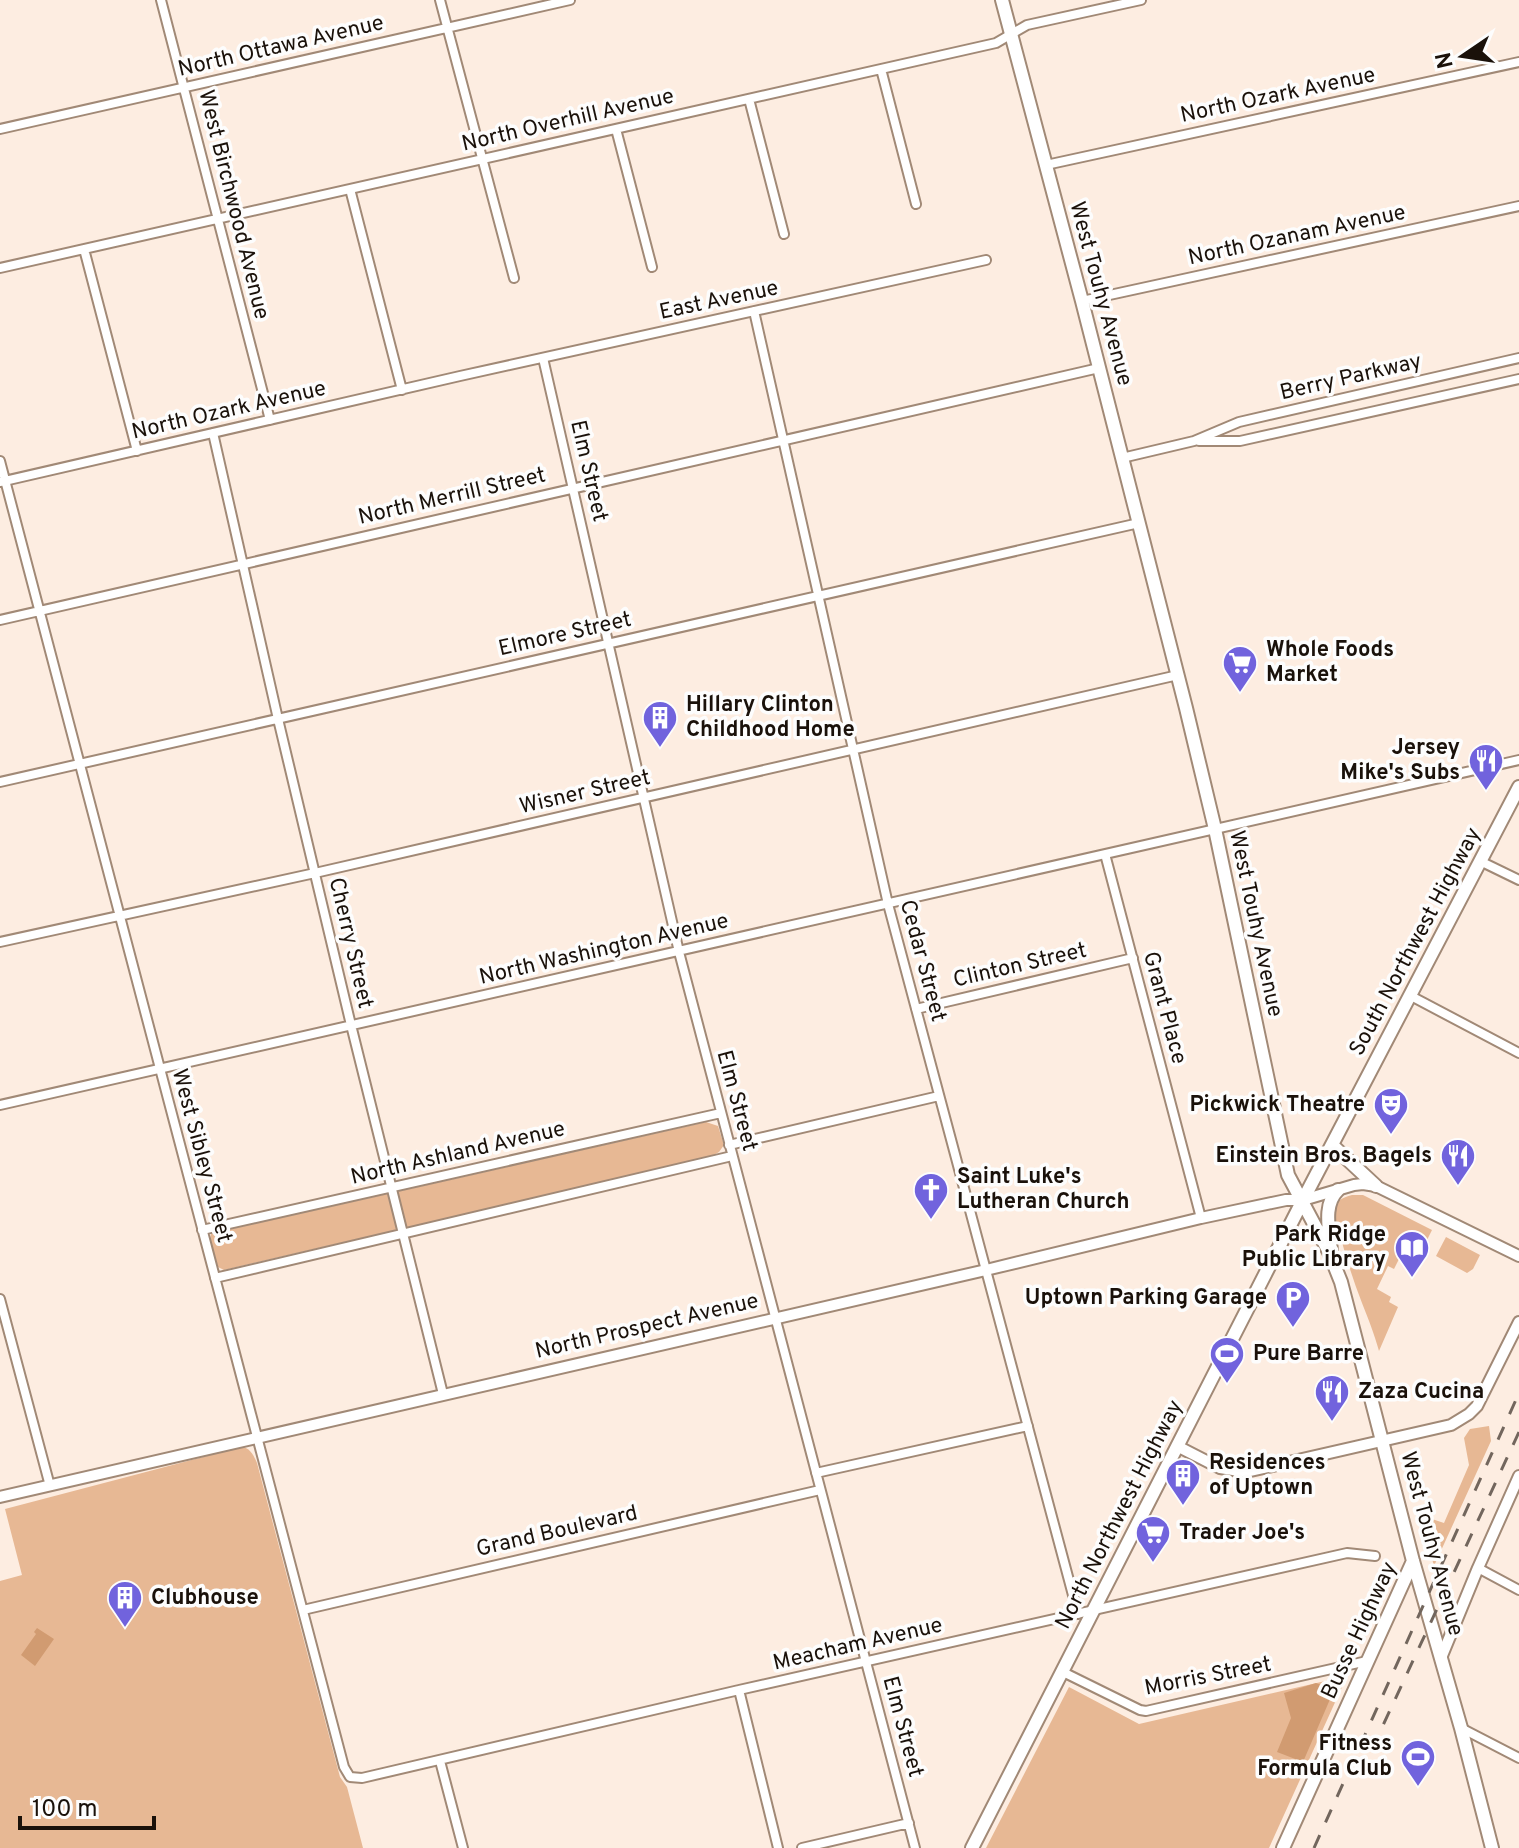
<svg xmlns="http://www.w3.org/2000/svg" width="1519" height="1848" viewBox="0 0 1519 1848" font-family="Overpass,sans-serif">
	<rect width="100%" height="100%" fill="#fdede1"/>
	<path fill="#e7b894" d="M706,1122L718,1126L724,1145L719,1152L710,1157L224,1270L218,1267L210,1239L211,1234L213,1233Z
		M1352,1195H1363L1432,1230L1420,1254L1405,1247L1394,1269L1388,1266L1377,1289L1391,1297L1389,1302L1398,1307L1379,1351C1374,1333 1369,1321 1362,1303C1350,1273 1342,1242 1333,1211C1336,1200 1342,1198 1352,1195Z
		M1446,1237L1480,1255L1473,1269L1467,1273L1436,1256Z
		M1489,1426L1491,1441L1434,1566L1423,1525L1426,1517L1444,1523L1469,1465L1464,1438L1470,1429Z
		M241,1447C250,1447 254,1456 257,1463L340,1777L347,1787L363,1848H0V1581L22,1575L5,1509Z
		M1347,1676L1269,1848H986L1069,1687L1139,1724Z"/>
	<path fill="#d19b71" d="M37,1628L54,1639L35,1666L21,1655L36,1634L34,1632Z
		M1316,1683L1334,1690L1303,1762L1277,1752L1291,1718L1284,1693Z"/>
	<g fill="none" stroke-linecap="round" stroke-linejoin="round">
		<defs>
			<path id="minor" d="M161,0L270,420
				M440,0L514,278
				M881,69L916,204
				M749,99L784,234
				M0,129L570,0
				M616,129L652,267
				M1046,165L1519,62
				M350,189L402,390
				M84,249L137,451
				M0,268L996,43L1027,25L1141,0
				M1082,301L1519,206
				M754,311L888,904L1078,1614
				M543,358L679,952L915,1848
				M213,433L278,719L351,1025L443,1394
				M1199,441H1240L1519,379
				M1122,458L1194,441L1239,422L1519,358
				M0,461L344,1767L350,1777L362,1778L739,1690L1347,1553L1375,1556
				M0,482L460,376L986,260
				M0,620L1099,368
				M0,782L1139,523
				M1105,854L1201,1218
				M1480,861L1519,880
				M0,942L315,873L1178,675
				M1411,996L1519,1053
				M916,1009L1133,958
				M0,1105L1519,760
				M729,1145L939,1096
				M202,1230L721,1113
				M215,1278L732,1156
				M0,1299L50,1486
				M816,1473L1028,1426
				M1478,1568L1519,1590
				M303,1610L820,1490
				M1063,1672L1140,1710L1146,1711L1367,1661
				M739,1690L778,1848
				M1461,1728L1519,1758
				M440,1761L463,1848
				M802,1848L909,1823"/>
			<path id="tertiary" d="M1177,1446L1220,1468L1246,1472L1451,1425L1469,1414L1477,1406L1519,1322
				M0,1497L986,1270L1201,1218L1286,1200H1303L1354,1185L1363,1184L1376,1186L1519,1256
				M1441,1658L1478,1568L1519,1476"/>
			<path id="secondary" d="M1002,0L1082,301L1186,708L1215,829L1288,1175L1329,1252L1341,1282L1413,1561L1461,1728L1492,1848
				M1332,1145L1376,1186
				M1331,1252C1330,1232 1322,1205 1338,1190
				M972,1848L1303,1200L1519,787
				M1283,1848L1413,1561"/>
		</defs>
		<use href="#minor" stroke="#a18976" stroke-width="12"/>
		<use href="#tertiary" stroke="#a18976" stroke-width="14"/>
		<use href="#secondary" stroke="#a18976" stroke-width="16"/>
		<use href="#minor" stroke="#fff" stroke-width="8"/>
		<use href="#tertiary" stroke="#fff" stroke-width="10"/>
		<use href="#secondary" stroke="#fff" stroke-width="12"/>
		<path stroke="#72665d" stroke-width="3" stroke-dasharray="14 14" stroke-linecap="butt" d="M1360,1775L1519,1432
			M1314,1848L1519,1393"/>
	</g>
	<defs>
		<symbol id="supermarket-pin" viewBox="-11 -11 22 30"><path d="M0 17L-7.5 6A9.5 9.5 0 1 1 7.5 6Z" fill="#7163dd" stroke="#fdfdfd"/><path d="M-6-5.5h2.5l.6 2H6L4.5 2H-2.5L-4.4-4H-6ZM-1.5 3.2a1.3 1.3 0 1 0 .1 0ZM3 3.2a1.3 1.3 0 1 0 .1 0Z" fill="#fff"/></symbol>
		<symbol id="building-pin" viewBox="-11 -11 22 30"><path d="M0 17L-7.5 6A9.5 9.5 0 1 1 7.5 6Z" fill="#7163dd" stroke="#fdfdfd"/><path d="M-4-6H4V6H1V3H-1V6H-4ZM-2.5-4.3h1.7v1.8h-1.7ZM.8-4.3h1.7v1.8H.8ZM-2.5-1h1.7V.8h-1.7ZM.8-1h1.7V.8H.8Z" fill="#fff"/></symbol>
		<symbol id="restaurant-pin" viewBox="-11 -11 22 30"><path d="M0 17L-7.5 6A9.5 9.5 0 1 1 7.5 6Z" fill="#7163dd" stroke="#fdfdfd"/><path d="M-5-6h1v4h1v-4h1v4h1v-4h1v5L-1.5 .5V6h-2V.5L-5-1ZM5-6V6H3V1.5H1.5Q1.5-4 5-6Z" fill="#fff"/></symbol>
		<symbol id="theatre-pin" viewBox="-11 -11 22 30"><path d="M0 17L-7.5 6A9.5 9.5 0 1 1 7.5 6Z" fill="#7163dd" stroke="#fdfdfd"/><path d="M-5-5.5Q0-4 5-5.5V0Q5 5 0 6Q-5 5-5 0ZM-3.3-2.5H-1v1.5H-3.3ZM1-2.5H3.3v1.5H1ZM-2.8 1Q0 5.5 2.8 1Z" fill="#fff"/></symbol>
		<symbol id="church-pin" viewBox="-11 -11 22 30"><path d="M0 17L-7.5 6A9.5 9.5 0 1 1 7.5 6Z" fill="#7163dd" stroke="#fdfdfd"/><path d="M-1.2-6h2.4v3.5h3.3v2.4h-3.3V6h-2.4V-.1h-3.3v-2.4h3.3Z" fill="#fff"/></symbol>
		<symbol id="library-pin" viewBox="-11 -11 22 30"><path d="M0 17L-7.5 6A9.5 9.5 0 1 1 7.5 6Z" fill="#7163dd" stroke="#fdfdfd"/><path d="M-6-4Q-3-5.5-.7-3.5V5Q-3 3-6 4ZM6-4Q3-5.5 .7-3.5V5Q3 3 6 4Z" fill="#fff"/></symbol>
		<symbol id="parking-pin" viewBox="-11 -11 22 30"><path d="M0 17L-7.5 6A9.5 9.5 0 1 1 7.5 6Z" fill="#7163dd" stroke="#fdfdfd"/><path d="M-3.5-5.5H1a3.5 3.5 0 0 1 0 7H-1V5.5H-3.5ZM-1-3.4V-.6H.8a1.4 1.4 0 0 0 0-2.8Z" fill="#fff"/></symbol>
		<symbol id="stadium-pin" viewBox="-11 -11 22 30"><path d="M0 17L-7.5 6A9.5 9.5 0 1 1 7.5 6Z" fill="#7163dd" stroke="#fdfdfd"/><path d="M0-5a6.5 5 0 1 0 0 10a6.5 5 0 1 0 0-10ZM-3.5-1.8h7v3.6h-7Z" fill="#fff"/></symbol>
	</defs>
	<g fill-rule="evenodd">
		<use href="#supermarket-pin" x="1220" y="643" width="40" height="54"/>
		<use href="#building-pin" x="640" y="698" width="40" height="54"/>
		<use href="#restaurant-pin" x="1466" y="741" width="40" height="54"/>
		<use href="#theatre-pin" x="1371" y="1085" width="40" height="54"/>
		<use href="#restaurant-pin" x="1438" y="1136" width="40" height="54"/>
		<use href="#church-pin" x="911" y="1170" width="40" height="54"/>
		<use href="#library-pin" x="1392" y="1228" width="40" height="54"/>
		<use href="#parking-pin" x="1273" y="1278" width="40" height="54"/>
		<use href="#stadium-pin" x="1207" y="1334" width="40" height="54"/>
		<use href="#restaurant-pin" x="1312" y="1372" width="40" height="54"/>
		<use href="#building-pin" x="1163" y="1456" width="40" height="54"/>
		<use href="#supermarket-pin" x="1133" y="1513" width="40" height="54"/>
		<use href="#building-pin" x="105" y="1578" width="40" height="54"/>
		<use href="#stadium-pin" x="1398" y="1737" width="40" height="54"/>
	</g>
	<g text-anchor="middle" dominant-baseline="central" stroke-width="7" stroke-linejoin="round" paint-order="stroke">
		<g font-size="22" fill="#1a110a" stroke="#fdfdfd">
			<text transform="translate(281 47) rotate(-13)">North Ottawa Avenue</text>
			<text transform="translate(1278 96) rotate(-12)">North Ozark Avenue</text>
			<text transform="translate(568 121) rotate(-13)">North Overhill Avenue</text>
			<text transform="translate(233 205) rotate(76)">West Birchwood Avenue</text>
			<text transform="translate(1297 236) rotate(-12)">North Ozanam Avenue</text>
			<text transform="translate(1100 294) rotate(75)">West Touhy Avenue</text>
			<text transform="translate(719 301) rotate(-12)">East Avenue</text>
			<text transform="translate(1351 378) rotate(-13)">Berry Parkway</text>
			<text transform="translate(229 411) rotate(-13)">North Ozark Avenue</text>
			<text transform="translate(588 471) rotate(77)">Elm Street</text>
			<text transform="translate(452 497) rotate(-13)">North Merrill Street</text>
			<text transform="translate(565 635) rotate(-13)">Elmore Street</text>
			<text transform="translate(585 793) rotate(-13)">Wisner Street</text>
			<text transform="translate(1255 924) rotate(78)">West Touhy Avenue</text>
			<text transform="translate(1416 942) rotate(-62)">South Northwest Highway</text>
			<text transform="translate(350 943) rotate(77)">Cherry Street</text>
			<text transform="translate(604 950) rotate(-13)">North Washington Avenue</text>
			<text transform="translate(922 961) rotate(75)">Cedar Street</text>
			<text transform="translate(1020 966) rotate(-13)">Clinton Street</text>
			<text transform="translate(1164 1008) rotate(75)">Grant Place</text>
			<text transform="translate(736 1101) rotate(75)">Elm Street</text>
			<text transform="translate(458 1154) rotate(-13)">North Ashland Avenue</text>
			<text transform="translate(201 1156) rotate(75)">West Sibley Street</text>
			<text transform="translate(647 1327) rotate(-13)">North Prospect Avenue</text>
			<text transform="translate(1120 1515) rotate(-63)">North Northwest Highway</text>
			<text transform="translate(557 1532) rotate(-13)">Grand Boulevard</text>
			<text transform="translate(1431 1544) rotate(75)">West Touhy Avenue</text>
			<text transform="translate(1360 1631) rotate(-65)">Busse Highway</text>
			<text transform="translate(858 1645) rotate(-13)">Meacham Avenue</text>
			<text transform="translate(1208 1677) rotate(-11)">Morris Street</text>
			<text transform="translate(902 1727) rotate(75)">Elm Street</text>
		</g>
		<g font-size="22" font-weight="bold" fill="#1a110a" stroke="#fdfdfd" text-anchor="start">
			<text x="1266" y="650">Whole Foods<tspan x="1266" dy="25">Market</tspan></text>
			<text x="686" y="705">Hillary Clinton<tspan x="686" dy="25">Childhood Home</tspan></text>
			<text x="1460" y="748" text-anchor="end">Jersey<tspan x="1460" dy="25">Mike's Subs</tspan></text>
			<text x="1365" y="1105" text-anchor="end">Pickwick Theatre</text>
			<text x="1432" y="1156" text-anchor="end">Einstein Bros. Bagels</text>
			<text x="957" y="1177">Saint Luke's<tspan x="957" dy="25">Lutheran Church</tspan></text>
			<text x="1386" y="1235" text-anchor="end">Park Ridge<tspan x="1386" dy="25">Public Library</tspan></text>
			<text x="1267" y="1298" text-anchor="end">Uptown Parking Garage</text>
			<text x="1253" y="1354">Pure Barre</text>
			<text x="1358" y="1392">Zaza Cucina</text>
			<text x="1209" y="1463">Residences<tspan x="1209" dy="25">of Uptown</tspan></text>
			<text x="1179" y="1533">Trader Joe's</text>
			<text x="151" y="1598">Clubhouse</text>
			<text x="1392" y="1744" text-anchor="end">Fitness<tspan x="1392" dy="25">Formula Club</tspan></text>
		</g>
	</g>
	<g transform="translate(1463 56) rotate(257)" stroke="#fdfdfd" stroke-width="6" paint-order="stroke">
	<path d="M0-6L14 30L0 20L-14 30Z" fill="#1a110a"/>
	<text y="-12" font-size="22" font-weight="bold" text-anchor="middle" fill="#1a110a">N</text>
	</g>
	<path d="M20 1816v12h134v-12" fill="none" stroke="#1a110a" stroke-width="4"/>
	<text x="32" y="1816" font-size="24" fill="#1a110a" stroke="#fdfdfd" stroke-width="6" paint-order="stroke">100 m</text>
</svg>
